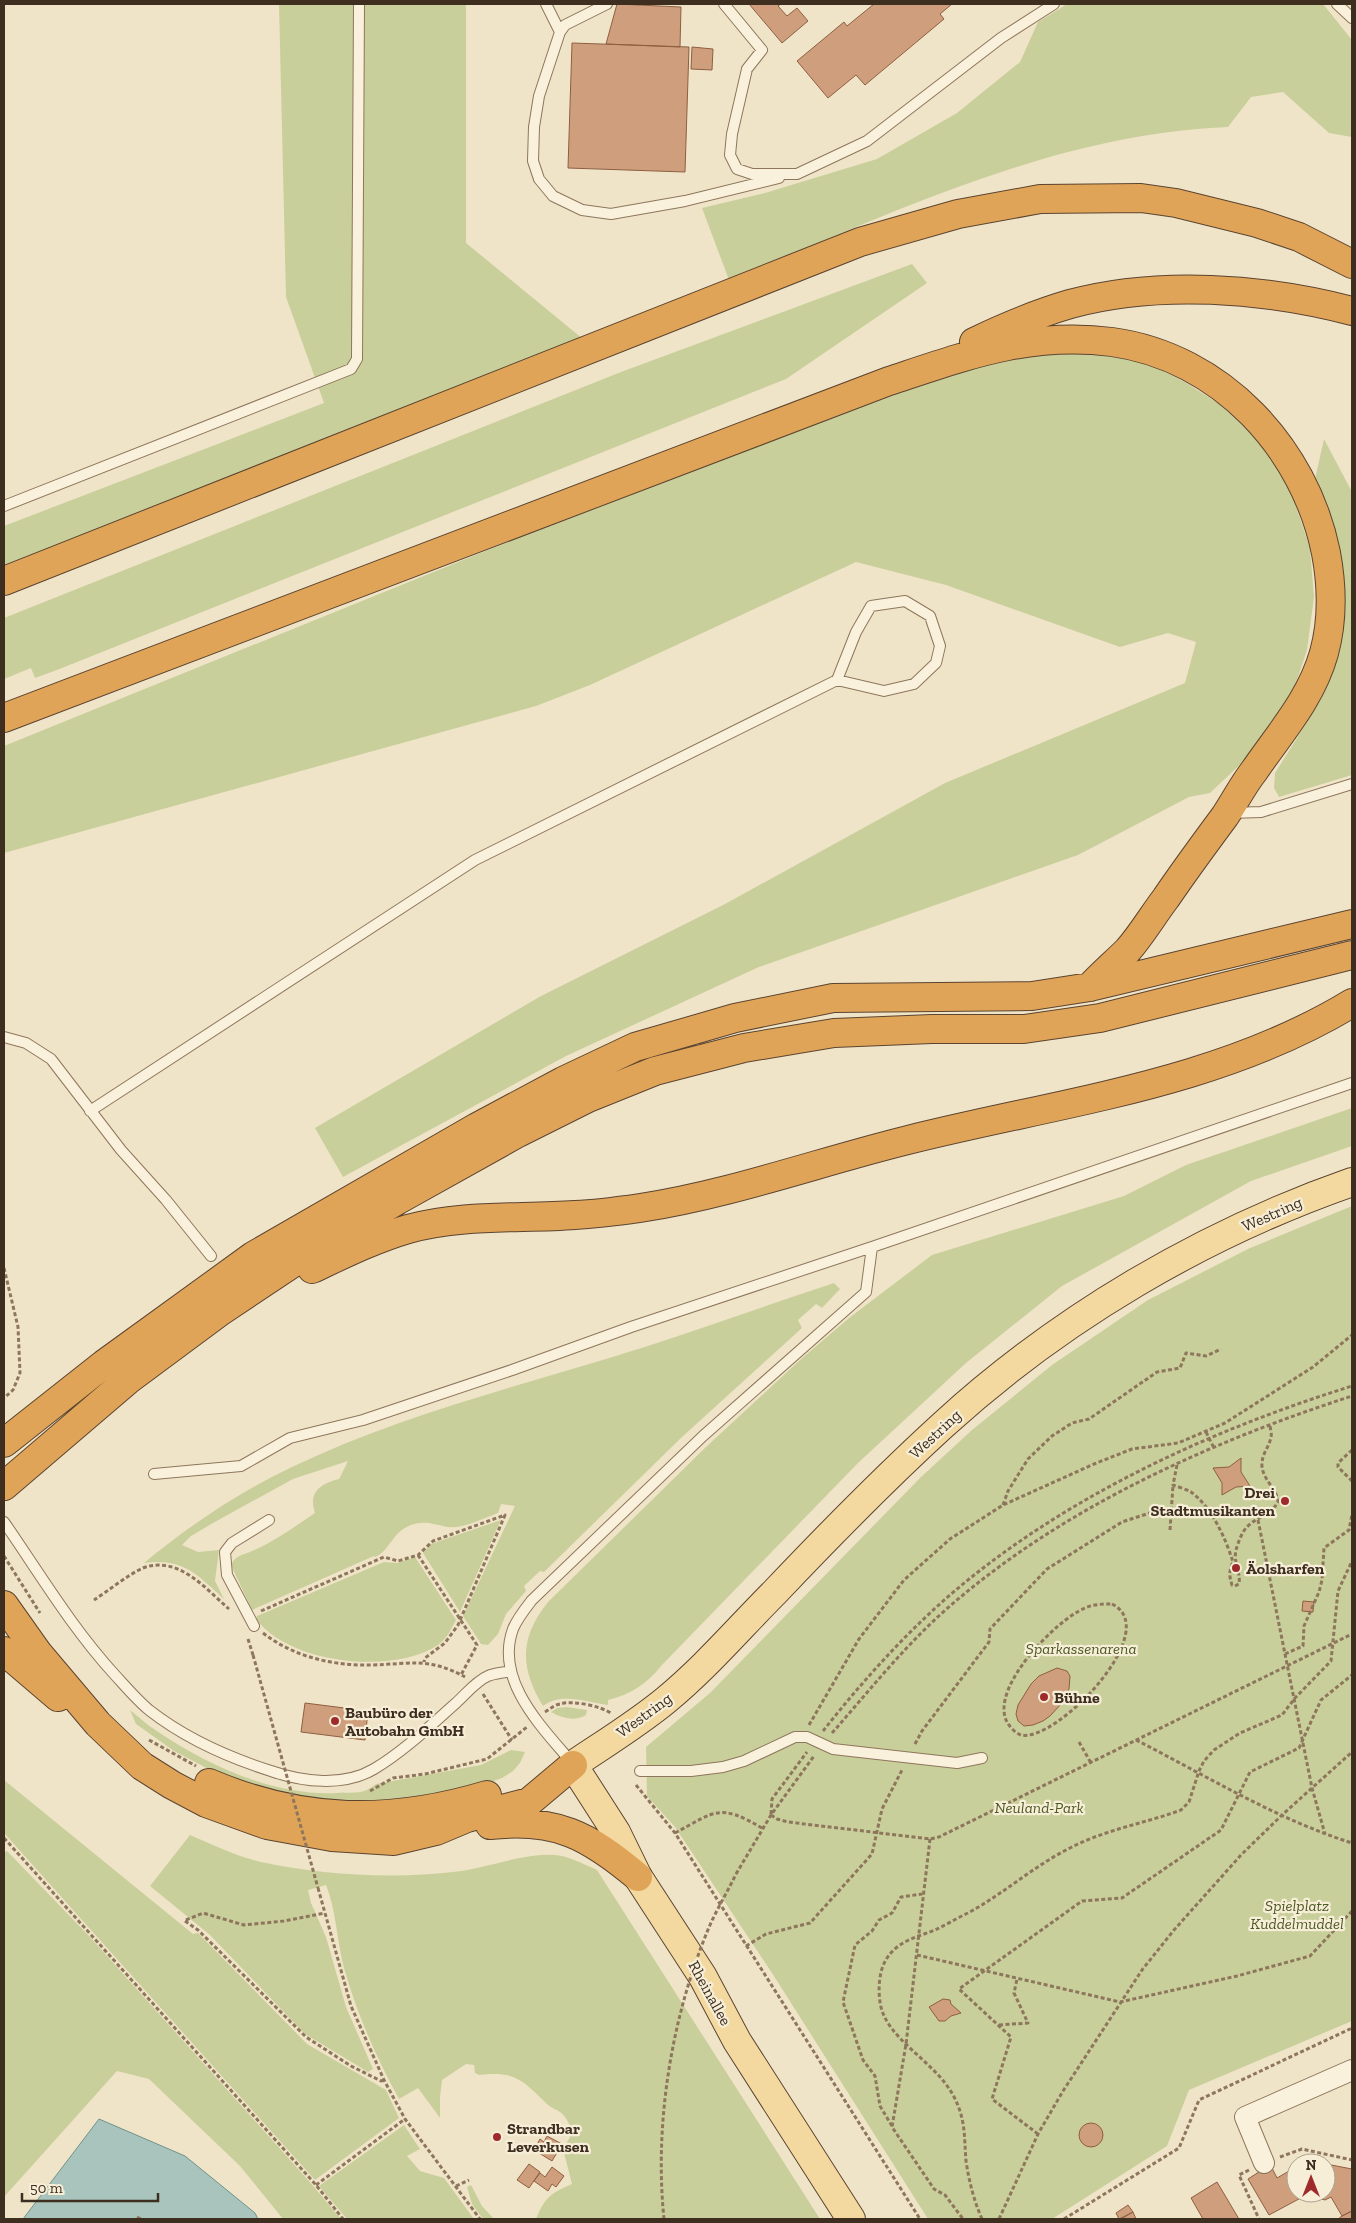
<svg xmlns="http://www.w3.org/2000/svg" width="1356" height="2223" viewBox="0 0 1356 2223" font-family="'Zilla Slab',serif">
	<rect width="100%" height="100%" fill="#f0e4c8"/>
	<path fill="#c9cf9b" d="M279,4H466V243L583,339L4,568V526L324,403L286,297Z
		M1067,4H1323L1352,40V137L1329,133L1283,92L1251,97L1228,127C1052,134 889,215 729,280L702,208L765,193L877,159L957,113L1020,62L1038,22Z
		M912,264L927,283L786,379L57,670L35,678L31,668L4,679V618L621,372Z
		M1023,353H1072L1113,356L1152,365L1185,382L1222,406L1257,439L1289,485L1310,548L1314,597L1307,650L1290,701L1266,740L1210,793L1189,797L1078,855L759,967L566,1056L343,1177L315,1128L541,996L725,904L945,783L1185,683L1196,642L1168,633L1120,647L946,585L856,562L590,685L536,706L4,853V746L801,423L937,371Z
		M1324,439L1352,492V775L1279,797L1274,788L1275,773L1309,719L1322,687L1329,516L1315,479Z
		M1352,1108V1146L1251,1181L1062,1286L966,1363L858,1463L661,1666C648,1683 630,1695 608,1700V1705C586,1702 562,1692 543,1706C520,1668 519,1638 548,1602L706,1447L800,1360L849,1318L932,1255L1124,1196L1186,1165Z
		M1352,1206V2021L1189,2090L1167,2146L1052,2219H928L772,1973L675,1827L647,1796L646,1747L710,1693L921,1477L972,1430L1052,1365L1148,1300L1250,1248Z
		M834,1283L840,1289L822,1308L816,1304L798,1320L802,1328L682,1437L544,1572L540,1571L524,1586L526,1591L506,1614L498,1634L488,1645L481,1644L463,1616L515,1506L501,1504L498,1513C485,1518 470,1525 457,1527C441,1529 430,1518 411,1525C392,1532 390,1551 375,1557L374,1556L252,1610L231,1565C235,1556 242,1555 250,1552C274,1542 294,1527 315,1513C308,1492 320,1484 339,1479L348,1461L293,1479L213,1523L191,1536L182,1545L198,1552L219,1550L215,1581L224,1599C196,1574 184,1558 144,1563C190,1525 239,1492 292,1467C392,1419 500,1391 606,1359C682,1336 758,1308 834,1283Z
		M501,1520L500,1522L460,1612L423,1553L431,1544Z
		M415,1557L456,1620C451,1629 447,1639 438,1645C393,1675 289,1664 256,1619L257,1616L384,1562L397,1563Z
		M566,1707L587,1710L586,1715C575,1722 562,1718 551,1712L557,1708Z
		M130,1710C139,1717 147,1725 157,1731C208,1766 275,1796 337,1793C354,1792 363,1795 376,1784L481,1765L511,1750L525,1752L520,1763L513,1771L502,1778L479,1786L400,1802L333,1803L263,1789L218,1774L174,1751L136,1724Z
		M4,1780L193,1934L198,1933L307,2044L386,2090L399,2118L315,2180L4,1833Z
		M190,1835C213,1845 236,1856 261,1862C320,1875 393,1879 453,1872C486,1869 530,1850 562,1856C574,1859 586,1865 597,1870L820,2219H536C545,2197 551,2193 572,2184L563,2149L573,2132C570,2126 566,2116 560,2112C556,2109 551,2108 547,2104C522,2080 516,2071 479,2075L475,2073L474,2065L466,2064L442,2080L440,2097V2118L418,2088L399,2099C376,2057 357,2014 344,1968C337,1942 336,1909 326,1885L308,1890L311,1903L326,1937L346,2007L373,2069L368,2072L305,2034L210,1935L150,1886Z
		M7,1851L90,1937L309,2181L341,2219H283L240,2166L149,2079L117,2071L4,2197V1853Z
		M404,2125L420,2149L407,2156L420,2171L444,2178L474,2219H347L319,2186Z
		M471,2185L482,2206L494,2219H483L472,2204L467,2187Z"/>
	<path fill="#a9c4bc" stroke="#6f938a" d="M99,2119L185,2156L255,2213L258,2219H23Z"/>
	<path fill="#cf9f7d" stroke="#8d5f41" d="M617,4L681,7L680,47L606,44Z
		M749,4H781L778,6L787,16L797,8L808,21L782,43Z
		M874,4H952L940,14L944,19L865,85L856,75L828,98L797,61L844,22L847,26Z
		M572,43L689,47L685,172L568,168Z
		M692,47L713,49L712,70L691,69Z
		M1241,1458V1472L1250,1486L1236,1487L1222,1495V1483L1213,1468L1229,1467Z
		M1303,1601L1314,1602L1313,1612L1302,1611Z
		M1057,1668L1067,1671L1070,1676L1069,1689L1062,1703L1050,1716L1043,1721L1033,1725L1024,1726L1018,1721L1016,1714L1018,1705L1031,1684L1039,1676Z
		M305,1703L368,1711L365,1740L301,1732Z
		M943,1999L950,2000L951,2004L961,2013L951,2016L945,2021H939L929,2007Z
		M1079 2135a12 12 0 1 1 24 0a12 12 0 1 1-24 0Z
		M547,2136L562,2144L552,2161L534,2150L540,2139L544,2142Z
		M1307,2157L1311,2158L1313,2161L1320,2163H1302Z
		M529,2164L540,2172L529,2188L517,2180Z
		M1326,2164L1352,2169V2211L1342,2216L1331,2197L1325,2200L1315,2197L1312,2193H1326Z
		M552,2167L564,2176L556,2187L552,2184L548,2191L534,2181L540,2173L545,2177Z
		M1296,2167V2193H1310L1269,2215L1248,2179L1262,2170L1264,2173L1272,2168L1277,2178Z
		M1217,2182L1239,2219H1203L1191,2198Z
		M1128,2205L1133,2212L1119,2219L1116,2213Z
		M1352,2211V2219H1338L1342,2216Z
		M1133,2212L1136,2219H1121Z"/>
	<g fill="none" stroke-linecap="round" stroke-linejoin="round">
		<defs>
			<path id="lane" d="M546,4L560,32
				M607,4L565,25L560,32L539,96L534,127L533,161L539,179L553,196L582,210L611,214L685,201L779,178
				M724,4L762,50L747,69L732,134L730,155L737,169L752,174H797L867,141L1001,38L1054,4
				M1337,4L1352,18
				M4,506L351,369L357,359L359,4
				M1230,813L1261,812L1352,784
				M4,1037L26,1043L51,1059L121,1150L166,1200L211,1256
				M90,1111L475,860L837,680L856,632L871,606L905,601L930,616L940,646L936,663L914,684L884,691L837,680
				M154,1474L241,1466L290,1438L363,1420L512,1370L631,1327L872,1247L1352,1083
				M4,1522C40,1574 72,1628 115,1675C126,1687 137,1700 149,1710C186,1739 227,1757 271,1771C302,1782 344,1787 374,1769C403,1752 431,1725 456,1703C466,1694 476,1681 488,1676C495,1673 503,1673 510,1671
				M254,1626L227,1575L225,1552L232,1543L269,1520
				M573,1764C543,1728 494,1681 513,1629C517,1619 525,1609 532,1600L703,1436L866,1292L872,1247
				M640,1771H691L723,1767L744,1761L795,1737H807L833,1749L957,1763L982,1758"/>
			<path id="street" d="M1264,2163L1245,2117L1352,2070"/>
			<path id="primary" d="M851,2219L737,2041L703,1977L638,1877L616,1832L573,1765C604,1744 637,1724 666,1700C706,1667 739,1628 775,1592C829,1535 885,1478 943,1425C1060,1318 1203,1234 1352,1182"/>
			<path id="highway" d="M974,342C1005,327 1036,314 1070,304C1158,280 1264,288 1352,311
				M4,581L860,242L958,214L1040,199L1141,198L1176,203L1257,223L1299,237L1352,264
				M4,718L889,381C965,356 1030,331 1112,342C1221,357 1305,448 1326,553C1332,585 1333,620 1324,653C1311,699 1280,733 1254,771C1243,785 1235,801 1225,816C1205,843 1185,870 1166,898C1153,915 1142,934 1128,950C1116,962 1102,974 1090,987
				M312,1269C344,1254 374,1239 408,1229C461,1214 520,1219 575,1215C597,1214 619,1211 640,1208C731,1194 819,1162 908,1140C1059,1102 1217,1085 1352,1003
				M4,1443L104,1364L253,1256L477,1127L563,1081L635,1047L735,1018L833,998L1032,996L1090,987L1352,924
				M4,1486L128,1380L221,1311L305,1255L398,1200L518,1133L588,1098L655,1071L744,1048L834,1033L932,1029H1024L1100,1018L1352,955
				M4,1605L38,1653L98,1724L142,1766L172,1785L206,1803L267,1825L332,1837L394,1841L436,1831L467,1818L529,1802L573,1765
				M4,1651L58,1697
				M209,1783C303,1823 390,1824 487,1795
				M490,1825C556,1818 588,1835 638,1877"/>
		</defs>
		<use href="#lane" stroke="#8d765c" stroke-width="12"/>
		<use href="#street" stroke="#8d765c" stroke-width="22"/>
		<use href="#primary" stroke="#5b4430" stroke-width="30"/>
		<use href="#highway" stroke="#5b4430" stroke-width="30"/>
		<path stroke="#8d765c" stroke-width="3" stroke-dasharray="4 2.5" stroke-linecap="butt" d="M4,1268L18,1327L20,1373L13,1390L4,1398
			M1206,1432L1214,1448
			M1352,1450L1338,1463V1467L1352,1481
			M1177,1465L1173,1485C1178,1487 1186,1489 1191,1492C1211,1506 1226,1539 1233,1562C1229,1571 1229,1576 1232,1585L1235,1586L1239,1584C1241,1572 1233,1562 1236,1550C1238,1543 1242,1531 1248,1526C1258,1516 1270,1516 1278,1502C1277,1489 1264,1481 1262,1467C1261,1454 1269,1448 1271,1437C1272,1433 1270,1428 1270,1425
			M1003,1505L1008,1491L1028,1459L1052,1436L1072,1423L1089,1419L1157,1372L1180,1368L1186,1353L1206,1356L1221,1349
			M1258,1520L1312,1788L1325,1834
			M1170,1530L1173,1485
			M418,1555L477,1645L461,1675
			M4,1556L40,1613
			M94,1600C108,1591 129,1574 143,1568C178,1555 205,1588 229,1609
			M1112,1604C1165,1630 1056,1743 1021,1735C1015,1733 1010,1727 1007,1722C989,1688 1056,1620 1085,1608C1094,1604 1103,1604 1112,1604Z
			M261,1611L384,1557L398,1561L418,1555L433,1541L505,1515L458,1625L445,1643L425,1658L424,1662
			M263,1633C294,1657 333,1666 372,1665C410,1664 429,1657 465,1677
			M248,1639L253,1655
			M1285,1654L1303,1646L1304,1626L1319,1592L1322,1580L1324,1548L1349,1530L1352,1514
			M483,1694L512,1740
			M545,1712C550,1709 554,1705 560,1704C572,1700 602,1706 612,1714
			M809,1725L859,1639L904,1580L950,1539L1003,1505L1094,1464L1132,1449L1178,1443L1225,1423L1313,1367L1352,1335
			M823,1731C869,1673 920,1617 978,1572C1088,1486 1221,1427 1352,1386
			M832,1733C870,1690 906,1644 950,1606C1064,1507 1210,1442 1352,1396
			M149,1740L196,1766
			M1136,1740C1207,1776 1276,1819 1352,1843
			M1079,1742L1091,1763
			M915,1744L922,1731L989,1642L990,1629L1047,1569L1122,1522L1159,1510L1171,1512
			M636,1785L675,1833L920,2219
			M370,1791L393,1778L425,1774L487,1759L527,1727
			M771,1814L772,1799L807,1752
			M771,1815L777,1819L788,1822L930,1839L939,1837L1352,1634
			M675,1833C716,1811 719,1803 762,1828
			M4,1838L316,2185L343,2219
			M930,1839L906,2044L892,2127L934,2189L945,2195L963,2219
			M736,1874L771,1815L814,1756
			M318,1888L351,2006L384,2080L405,2119L480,2219
			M186,1920L203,1913L244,1925L284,1921L325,1913
			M185,1921L198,1930L306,2037L351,2066L381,2081L384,2080
			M746,1946L766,1934L810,1923L872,1854L882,1809L902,1770
			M917,1955L1120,2002L1237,1976L1310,1956L1352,1911
			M999,2025L1028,2023L1014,1993L1017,1979
			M892,2126L880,2106L875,2076L863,2060L843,2002L855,1945L872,1931L879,1920L892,1913L901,1897L922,1894
			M1038,2134L992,2099L1011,2037L959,1989L1082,1901L1122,1898L1221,1830L1250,1772L1299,1748L1321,1700L1352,1675
			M1280,2157L1302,2149L1352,2160
			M1249,2170L1239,2175L1259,2219
			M316,2185L405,2119
			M456,2186L469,2180
			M137,2217L141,2219
			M982,2219C974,2201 969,2181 966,2161C964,2136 966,2119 953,2095C934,2060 885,2039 880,2002C878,1988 879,1970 887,1958C898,1941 917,1937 935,1930C946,1925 957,1918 968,1913C1005,1893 1036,1864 1074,1846C1108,1829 1146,1823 1181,1810L1189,1802L1199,1771L1204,1761L1214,1750L1240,1733L1282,1715L1295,1698L1331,1661L1338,1591L1352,1561
			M999,2219L1038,2134L1063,2091L1142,1970L1174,1930L1241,1855L1282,1815L1352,1752
			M1064,2219L1179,2148L1199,2100L1352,2028"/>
		<use href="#lane" stroke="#faf1dc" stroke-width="10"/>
		<use href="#street" stroke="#faf1dc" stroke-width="20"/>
		<use href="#primary" stroke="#f3d9a0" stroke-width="28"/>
		<use href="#highway" stroke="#e0a458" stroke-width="28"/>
		<path stroke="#8d765c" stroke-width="3" stroke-dasharray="4 2.5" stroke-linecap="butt" d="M253,1655L318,1888
			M664,2219C654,2122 672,2014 710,1925C718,1907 728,1891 736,1874"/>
	</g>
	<g fill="#9e2a2b" stroke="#f7eed8" stroke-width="2">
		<circle cx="1285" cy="1501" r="5"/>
		<circle cx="1236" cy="1568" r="5"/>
		<circle cx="1044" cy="1697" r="5"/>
		<circle cx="335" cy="1721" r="5"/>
		<circle cx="497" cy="2137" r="5"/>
	</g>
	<g text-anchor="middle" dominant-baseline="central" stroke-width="4.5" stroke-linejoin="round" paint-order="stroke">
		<g font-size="16" fill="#3d2e20" stroke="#f7eed8">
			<text transform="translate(1272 1214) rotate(-24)">Westring</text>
			<text transform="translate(935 1434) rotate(-43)">Westring</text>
			<text transform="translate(644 1715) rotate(-36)">Westring</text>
			<text transform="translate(710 1993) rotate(61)">Rheinallee</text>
		</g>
		<g font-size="16" font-weight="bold" fill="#3d2e20" stroke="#f7eed8" text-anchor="start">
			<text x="1275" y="1492" text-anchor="end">Drei<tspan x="1275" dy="18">Stadtmusikanten</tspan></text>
			<text x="1246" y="1568">Äolsharfen</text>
			<text x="1054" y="1697">Bühne</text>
			<text x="345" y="1712">Baubüro der<tspan x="345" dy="18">Autobahn GmbH</tspan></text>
			<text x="507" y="2128">Strandbar<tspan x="507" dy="18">Leverkusen</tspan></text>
		</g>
		<g font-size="16" font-style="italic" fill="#4d5a26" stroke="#f7eed8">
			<text x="1081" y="1648">Sparkassenarena</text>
			<text x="1039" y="1807">Neuland-Park</text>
			<text x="1297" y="1905">Spielplatz<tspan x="1297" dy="18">Kuddelmuddel</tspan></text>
		</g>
	</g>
	<rect width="1356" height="2223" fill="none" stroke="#3d2e20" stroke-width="10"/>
	<g transform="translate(1311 2178)"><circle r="24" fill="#f7eed8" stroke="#ada18e"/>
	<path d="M0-4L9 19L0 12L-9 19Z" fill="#9e2a2b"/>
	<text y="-8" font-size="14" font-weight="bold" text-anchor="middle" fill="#3d2e20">N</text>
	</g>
	<path d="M22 2193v8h136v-8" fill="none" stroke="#3d2e20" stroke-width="2.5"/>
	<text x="30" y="2193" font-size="15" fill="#3d2e20" stroke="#f7eed8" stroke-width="4" paint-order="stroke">50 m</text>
</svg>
